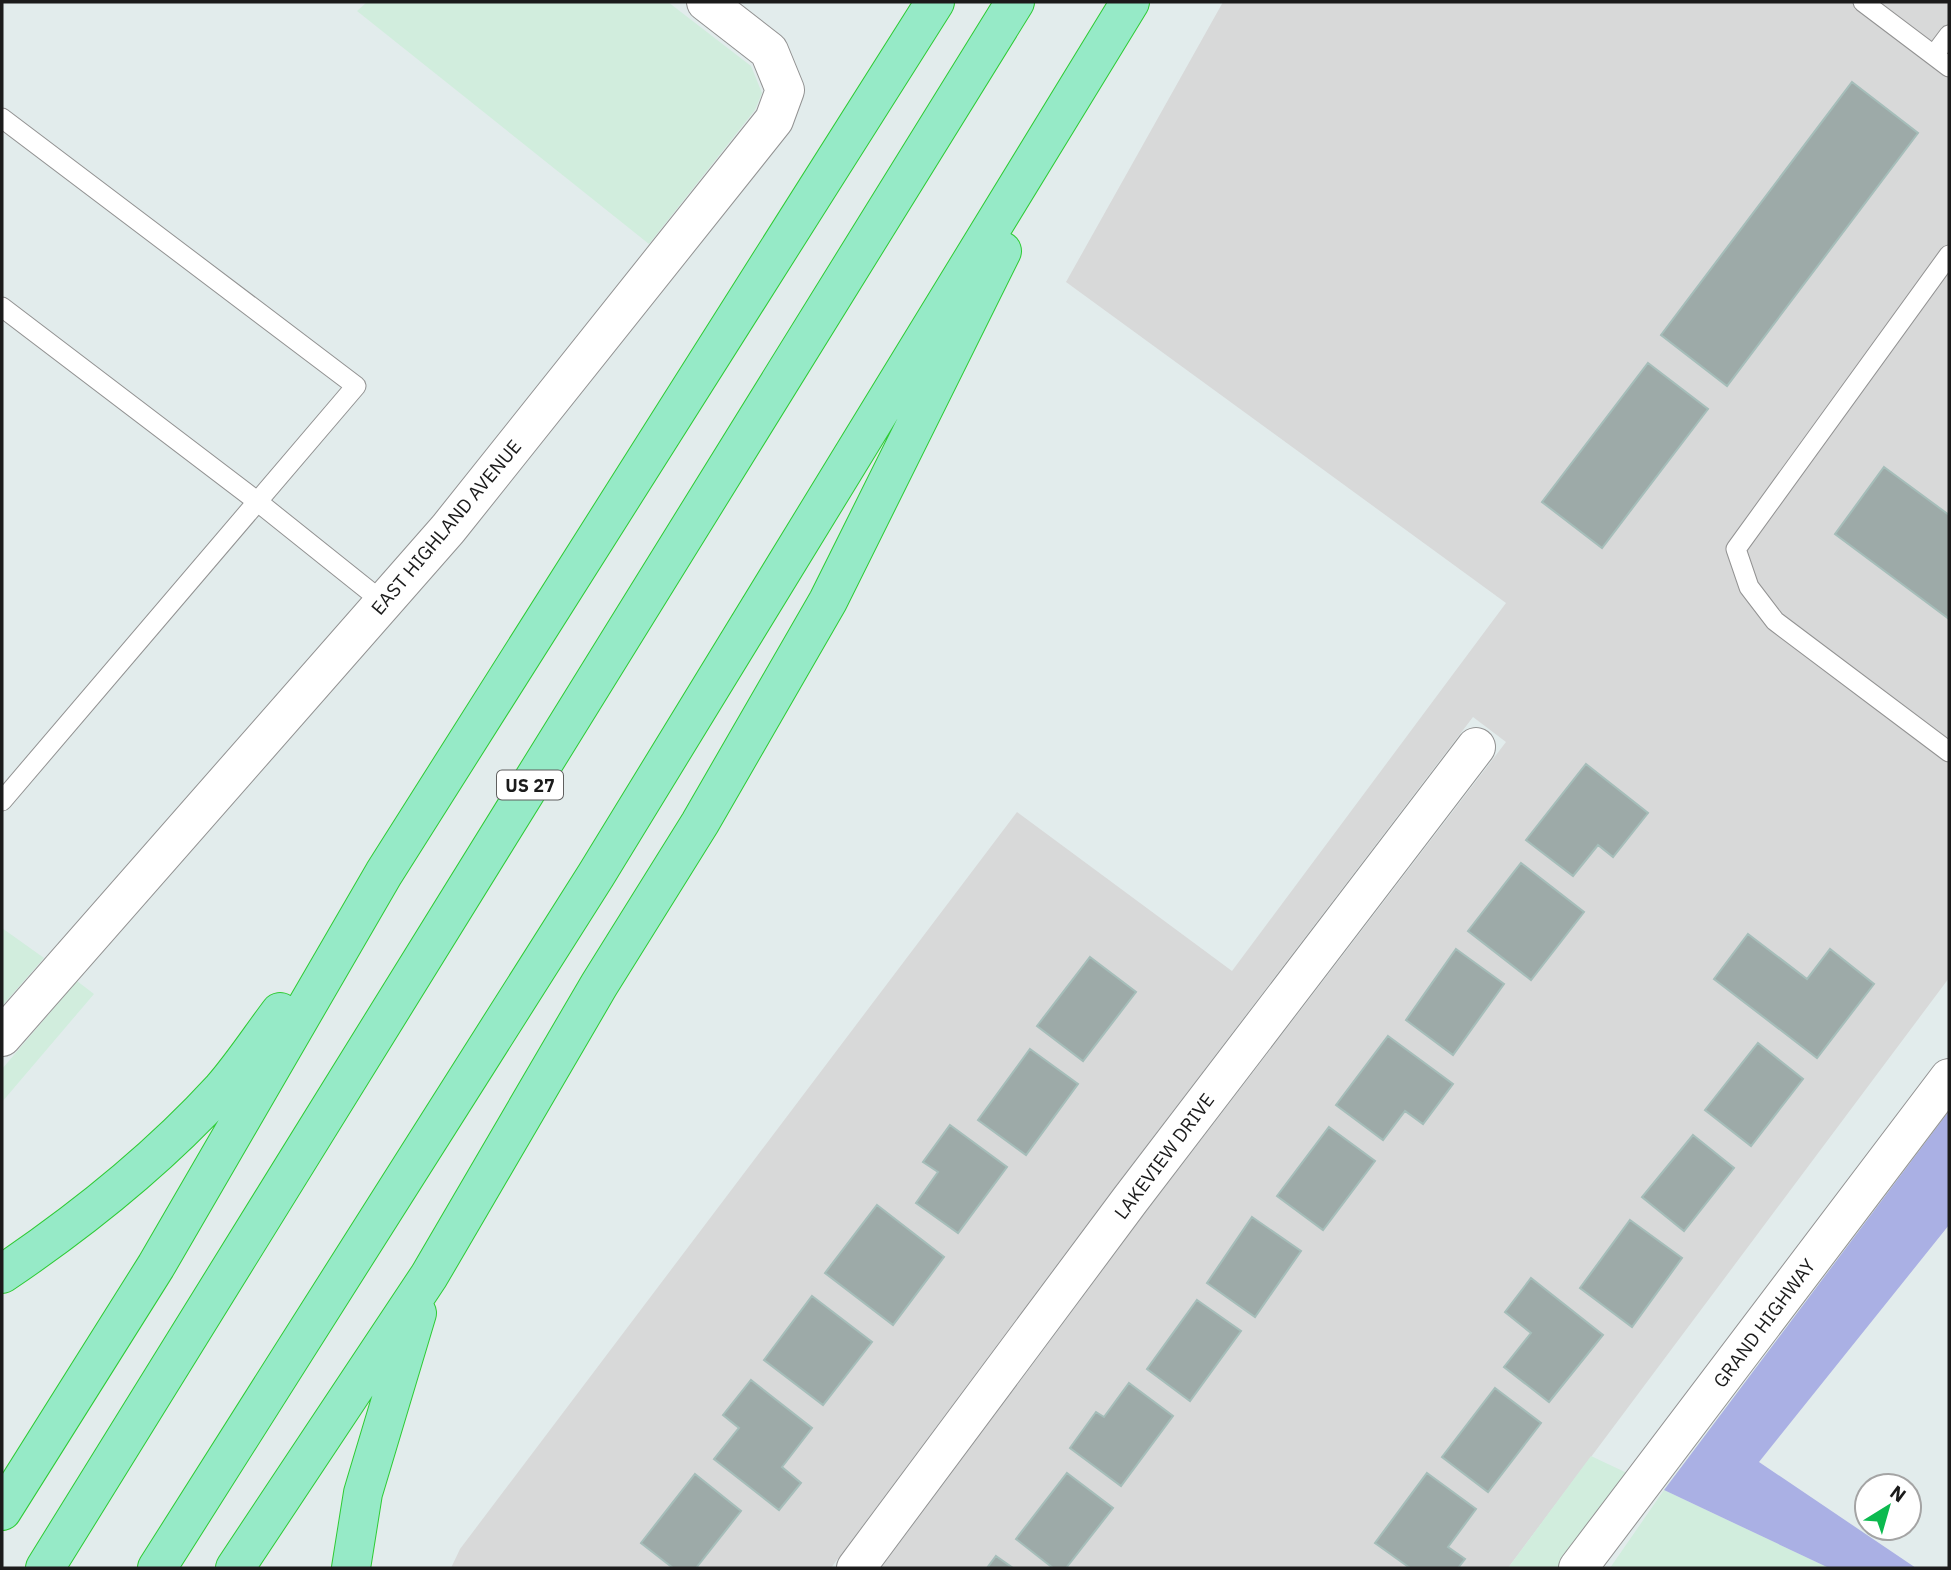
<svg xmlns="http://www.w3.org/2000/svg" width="1951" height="1570" viewBox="0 0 1951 1570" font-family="'IBM Plex Sans',sans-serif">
	<rect width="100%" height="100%" fill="#e2ecec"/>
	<path fill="#d8d9d9" d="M1223,2H1949V978L1508,1568H881L1146,1212L1506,742L1473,717L1114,1188L831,1568H451L460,1549L1017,812L1232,971L1506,603L1066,282Z"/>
	<path fill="#d1eddd" d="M367,2H668L751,66L762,93L755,110L649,244L357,11Z
		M2,928L44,958L2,1006Z
		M77,981L94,994L2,1102V1069Z
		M1591,1456L1627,1473L1560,1568H1508Z
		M1664,1490L1829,1568H1610Z"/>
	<path fill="#aab0e4" d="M1949,1111V1225L1759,1462L1916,1568H1829L1664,1490Z"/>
	<path fill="#9daaa8" stroke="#a5bdb9" stroke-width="2" d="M1852,82L1918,133L1727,386L1661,335Z
		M1648,363L1708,409L1602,548L1542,502Z
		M1884,467L1949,515V619L1835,534Z
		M1586,764L1648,813L1613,857L1598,845L1573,876L1526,840Z
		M1521,863L1584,912L1531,980L1468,931Z
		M1748,934L1807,979L1830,949L1874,984L1817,1058L1714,979Z
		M1456,949L1504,984L1453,1055L1406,1020Z
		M1090,957L1136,992L1083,1061L1037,1026Z
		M1388,1036L1453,1084L1423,1124L1405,1111L1383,1140L1336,1105Z
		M1758,1043L1803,1079L1751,1146L1705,1110Z
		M1030,1049L1078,1084L1026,1155L978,1120Z
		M950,1125L1007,1167L958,1233L916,1203L938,1172L923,1162Z
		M1329,1127L1375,1161L1323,1230L1277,1196Z
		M1693,1135L1734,1168L1684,1231L1642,1197Z
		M877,1205L944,1257L893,1325L825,1273Z
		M1252,1217L1301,1251L1255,1317L1207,1283Z
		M1630,1220L1682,1258L1632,1327L1580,1288Z
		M1531,1278L1603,1335L1549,1402L1504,1367L1531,1333L1505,1312Z
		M812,1296L872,1342L823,1405L764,1360Z
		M1197,1300L1241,1331L1190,1401L1147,1369Z
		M751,1380L812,1428L782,1467L801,1483L779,1510L714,1459L739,1428L723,1415Z
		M1129,1383L1173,1416L1121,1486L1070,1448L1096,1412L1104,1417Z
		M1495,1388L1541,1423L1488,1492L1442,1457Z
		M1067,1473L1113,1508L1066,1568H1053L1016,1539Z
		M1427,1473L1476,1509L1448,1547L1465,1559L1458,1568H1410L1375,1543Z
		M695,1474L741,1511L696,1568H673L641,1543Z
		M996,1556L1013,1568H987Z"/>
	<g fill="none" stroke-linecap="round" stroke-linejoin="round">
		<defs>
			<path id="service" d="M1863,2L1949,67
				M1934,55L1949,35
				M2,118L356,386L2,801
				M1949,255L1736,549L1749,587L1775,621L1949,752
				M2,307L258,502L383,602"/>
			<path id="minor" d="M2,1037L448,529L774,120L785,90L769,51L706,2
				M856,1568L1130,1200L1476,747"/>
			<path id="tertiary" d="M1578,1568L1949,1078"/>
			<path id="trunk" d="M2,1274C82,1220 157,1160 222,1089C243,1065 261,1037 280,1012
				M2,1511L156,1266L384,873L935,2
				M45,1568L1015,2
				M157,1568L596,875L1130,2
				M235,1568L429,1276L599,985L700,823L828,601L1002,251
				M351,1568L363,1493L417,1313"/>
		</defs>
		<use href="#service" stroke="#929292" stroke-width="21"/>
		<use href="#minor" stroke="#929292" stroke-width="40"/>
		<use href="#tertiary" stroke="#929292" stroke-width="40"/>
		<use href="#trunk" stroke="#2ecb34" stroke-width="40"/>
		<use href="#service" stroke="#fff" stroke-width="19"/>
		<use href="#minor" stroke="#fff" stroke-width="38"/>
		<use href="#tertiary" stroke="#fff" stroke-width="38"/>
		<use href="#trunk" stroke="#96eac7" stroke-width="38"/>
	</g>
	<g text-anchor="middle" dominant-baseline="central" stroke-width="5" stroke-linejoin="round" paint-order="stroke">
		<rect fill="#fff" stroke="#5f5f5f" stroke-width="2" x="497" y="770.5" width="66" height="29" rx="5"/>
		<g font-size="18" font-weight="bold" fill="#1b1b1b">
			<text x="530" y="785">US 27</text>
		</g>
		<g font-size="19" fill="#1b1b1b" stroke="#fff">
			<text transform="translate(446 527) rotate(-50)">EAST HIGHLAND AVENUE</text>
			<text transform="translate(1164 1156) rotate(-53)">LAKEVIEW DRIVE</text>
			<text transform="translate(1764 1323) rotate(-53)">GRAND HIGHWAY</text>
		</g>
	</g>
	<rect width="1951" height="1570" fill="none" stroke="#1b1b1b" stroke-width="7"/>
	<g transform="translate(1888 1507) rotate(37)"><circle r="33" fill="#ffffff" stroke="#a4a4a4" stroke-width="2"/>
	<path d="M0-5L12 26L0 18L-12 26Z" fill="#0cba4f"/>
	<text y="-10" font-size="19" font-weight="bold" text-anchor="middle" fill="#1b1b1b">N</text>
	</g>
</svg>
